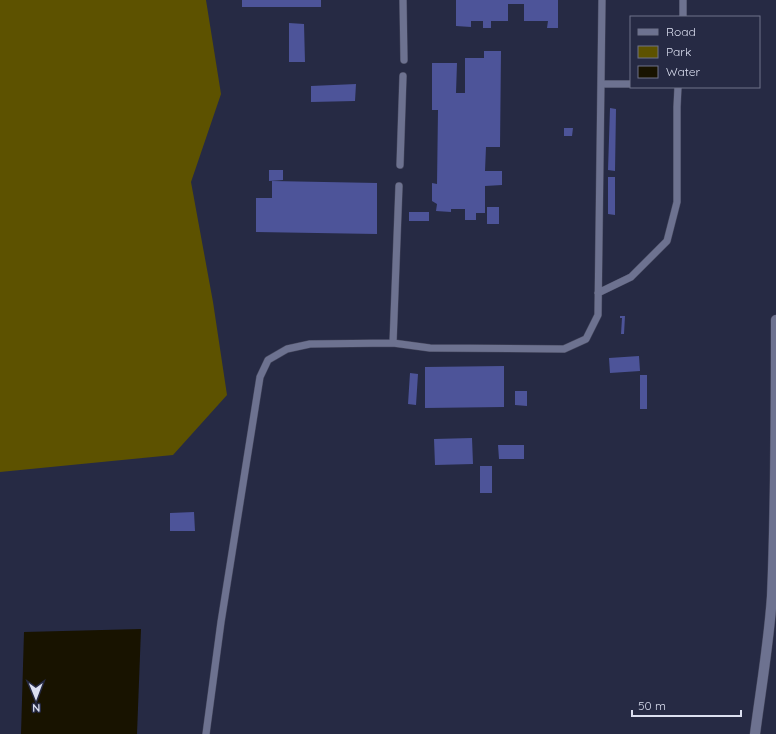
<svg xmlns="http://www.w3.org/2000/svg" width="776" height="734" viewBox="0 0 776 734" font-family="Quicksand,sans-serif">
	<rect width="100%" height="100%" fill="#262a44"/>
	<path fill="#5d5200" d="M0,0H206L221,94L191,182L213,302L227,395L173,455L0,472Z"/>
	<path fill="#181300" d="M141,629L137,734H21L24,632Z"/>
	<path fill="#4d5499" d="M242,0H321V7H242Z
		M456,0H558V28H547L548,21H524V4H508V21H491V28H483V21H471V27L456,26Z
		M289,23L304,24L305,62H289Z
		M484,51H501L500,147H486L485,171H502V185L485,186V213H476V220H465V209H451V212L436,211L437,204L432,201V183L437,184L438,110H432V63H457L456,93H465V58H484Z
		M356,84L355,101L311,102V86Z
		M610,108L616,109L615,171L608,170Z
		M564,128H573L572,136H564Z
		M269,170H283V180L269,181Z
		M608,177H615V215L608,214Z
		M272,181L377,183V234L256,232V198H272Z
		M487,207H499V224H487Z
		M409,212H429V221H409Z
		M620,316H625L624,334H621L622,318H620Z
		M639,356L640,371L610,373L609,358Z
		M504,366V407L425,408V367Z
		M410,373L418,374L416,405L408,404Z
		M640,375H647V409H640Z
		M515,391H527V406L515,405Z
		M472,438L473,464L435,465L434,439Z
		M498,445H524V459H499Z
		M480,466H492V493H480Z
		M194,512L195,531H170V513Z"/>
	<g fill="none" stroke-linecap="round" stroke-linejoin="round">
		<defs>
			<path id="service" d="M403,0L404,60
				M683,17V0
				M601,84H631
				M400,165L403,76
				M399,186L393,343L430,348L564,349L586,339L598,315L602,0
				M598,293L631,277L667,241L677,202V107L678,87
				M206,734L221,622L260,377L268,360L287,349L310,344L393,343"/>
			<path id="minor" d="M755,734C761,688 769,642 772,596C776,504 776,411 776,320"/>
		</defs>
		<use href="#service" stroke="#45475d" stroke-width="8"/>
		<use href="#minor" stroke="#45475d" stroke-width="11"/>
		<use href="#service" stroke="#6d7290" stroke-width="7"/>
		<use href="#minor" stroke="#6d7290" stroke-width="10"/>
	</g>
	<rect x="630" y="16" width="130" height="72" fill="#262a44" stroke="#6e7289"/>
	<rect x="638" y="29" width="20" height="6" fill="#6d7290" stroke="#6e7289"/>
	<text x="666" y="36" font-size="12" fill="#dbdff0">Road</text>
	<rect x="638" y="46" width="20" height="12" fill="#5d5200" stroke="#6e7289"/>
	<text x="666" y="56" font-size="12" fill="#dbdff0">Park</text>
	<rect x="638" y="66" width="20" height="12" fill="#181300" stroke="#6e7289"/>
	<text x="666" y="76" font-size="12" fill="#dbdff0">Water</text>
	<g transform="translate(36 698) rotate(179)" stroke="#262a44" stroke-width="3" paint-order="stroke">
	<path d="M0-3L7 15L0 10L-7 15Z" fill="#dbdff0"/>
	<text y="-6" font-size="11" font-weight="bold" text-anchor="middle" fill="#dbdff0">N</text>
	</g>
	<path d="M632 710v6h109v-6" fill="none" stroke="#dbdff0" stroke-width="2"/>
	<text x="638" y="710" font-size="12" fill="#dbdff0" stroke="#262a44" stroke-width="3" paint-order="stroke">50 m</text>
</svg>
